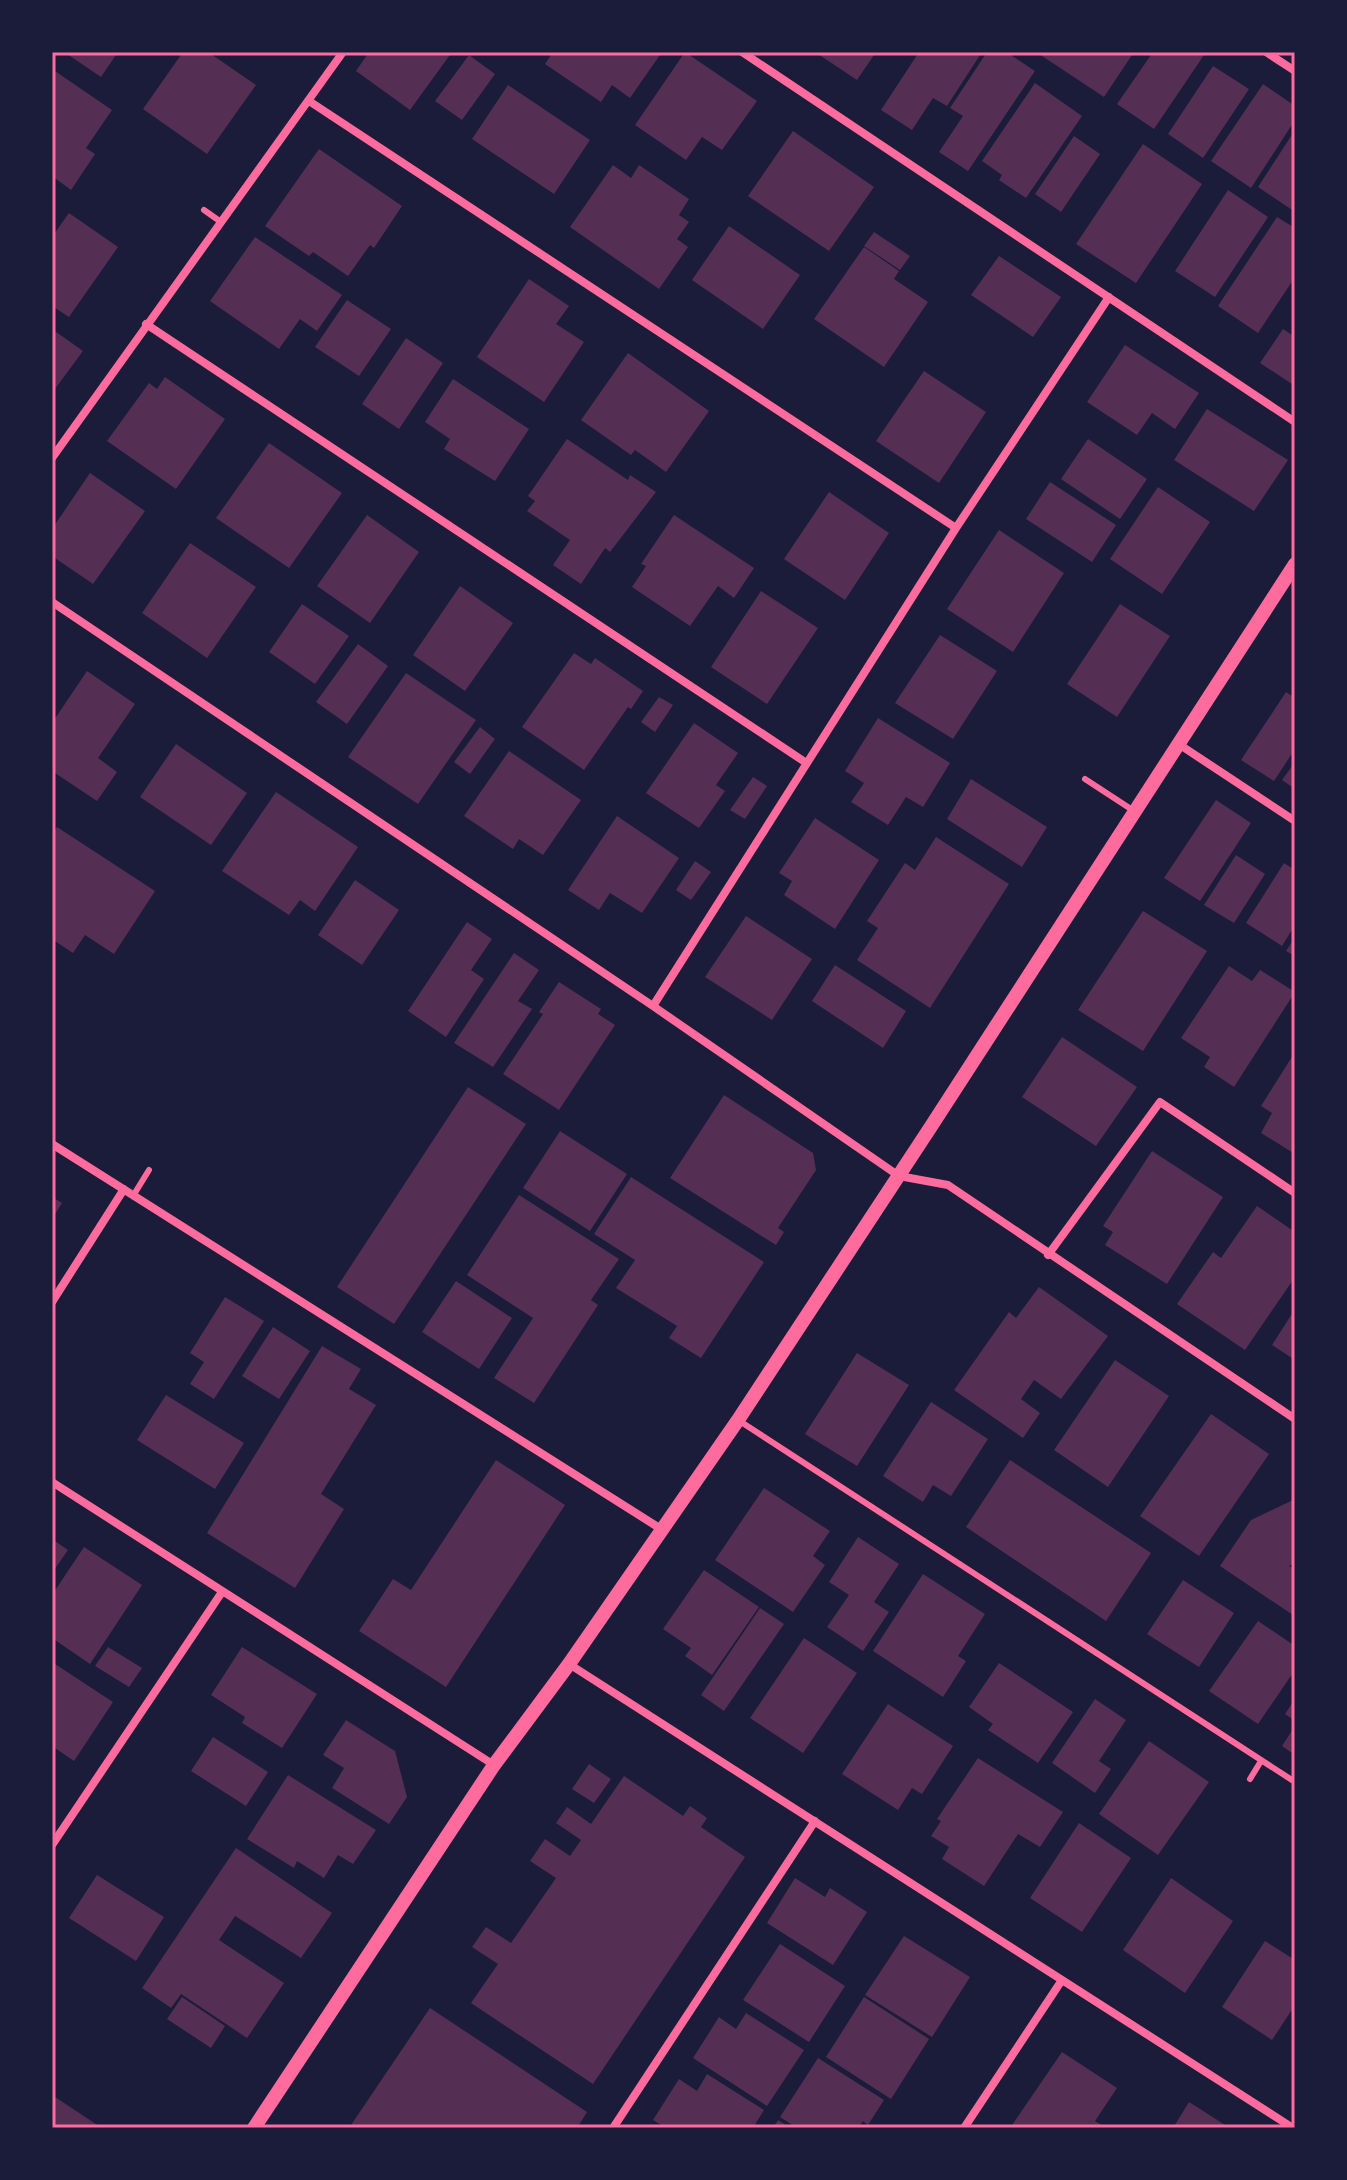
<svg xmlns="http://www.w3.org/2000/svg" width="1347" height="2180" viewBox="0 0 1347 2180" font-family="'Golos Text',sans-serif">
	<rect width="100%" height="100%" fill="#1b1b3a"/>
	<path fill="#542f53" d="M64,52H118L101,77Z
		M183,52H208L256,85L207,154L143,109Z
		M369,52H452L410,110L356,71Z
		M553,52H662L630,98L612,85L601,102L545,64Z
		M685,52L757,101L722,150L702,137L686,160L635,125Z
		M815,52H876L857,80Z
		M919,52H982L947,106L933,98L912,130L881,110Z
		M987,52H1006L1035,71L968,171L939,152L963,116L950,108Z
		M1036,52H1134L1104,97Z
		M1153,52H1206L1154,129L1117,104Z
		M469,55L495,74L462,120L435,101Z
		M1213,66L1249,89L1203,158L1168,134Z
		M52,69L112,110L86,148L95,154L71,190L52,176Z
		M1035,83L1082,116L1026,198L999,180L1002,175L982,161Z
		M1263,84L1295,106V120L1251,188L1211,161Z
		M508,85L590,140L554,194L472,139Z
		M1295,130V212L1258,187Z
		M793,131L874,187L829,251L748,196Z
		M1074,136L1100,154L1061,212L1035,194Z
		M1143,144L1202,184L1136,283L1076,244Z
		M319,149L402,206L374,248L370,245L348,276L313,252L309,256L265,226Z
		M613,165L631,178L639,165L689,199L679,215L689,222L677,239L688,247L659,289L570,227Z
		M1228,190L1268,217L1215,297L1175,271Z
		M69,213L118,247L69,317L52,306V237Z
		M1277,217L1295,228V277L1258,333L1218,306Z
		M729,226L800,275L763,329L692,280Z
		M874,232L910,256L900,270L864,246Z
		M255,237L342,295L317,331L300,319L279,349L210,301Z
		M864,247L899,271L894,279L928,302L884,367L814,319Z
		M999,256L1061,297L1033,337L971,295Z
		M529,279L569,306L556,324L584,342L544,402L477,357Z
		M347,300L391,329L359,376L315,347Z
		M52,329L83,351L52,393Z
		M1283,329L1295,337V386L1260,363Z
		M406,338L443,363L399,429L362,404Z
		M1125,345L1199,393L1175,429L1152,413L1137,435L1087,402Z
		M628,353L709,411L666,472L635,450L631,455L581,420Z
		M924,371L986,412L939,483L876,441Z
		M165,377L225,419L176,489L107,441L149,383L157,389Z
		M453,379L529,429L495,481L444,449L450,439L425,422Z
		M1207,409L1288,460L1254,511L1174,460Z
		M567,439L628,480L630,475L656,492L610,552L605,548L581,584L553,565L570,540L527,511L535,501L528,496Z
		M1088,439L1147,479L1120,519L1061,479Z
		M269,443L342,493L289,568L216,518Z
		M90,473L145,511L93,584L52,556V529Z
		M1050,482L1116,525L1092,562L1026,519Z
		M1158,487L1210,522L1162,594L1110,559Z
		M829,492L889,533L845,600L784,559Z
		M367,515L419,552L370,623L317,586Z
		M674,515L754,568L734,598L718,586L690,626L632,587L646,566L641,564Z
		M999,530L1064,573L1013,652L947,609Z
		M190,543L256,587L207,658L142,613Z
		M460,586L513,623L465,691L413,655Z
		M761,591L818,628L767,704L711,667Z
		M302,604L349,636L315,684L269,652Z
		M1120,604L1170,636L1117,717L1067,684Z
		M940,635L997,671L953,739L895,703Z
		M358,644L388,666L347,724L316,702Z
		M574,653L591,664L595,658L643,691L631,709L628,707L584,770L522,727Z
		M87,671L135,704L98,758L117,772L97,801L52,771V723Z
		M406,673L476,720L418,804L348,757Z
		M1286,692L1295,698V749L1274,781L1241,760Z
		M659,697L673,705L655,732L641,722Z
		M878,718L950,763L923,807L906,797L888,825L851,802L864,783L845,771Z
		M694,723L738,753L716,785L725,791L699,828L646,793Z
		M480,727L495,739L470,774L454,762Z
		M176,744L247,793L211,845L140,797Z
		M509,751L581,800L543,855L519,839L513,849L464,816Z
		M1295,762V789L1282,780Z
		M753,777L767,786L745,819L730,810Z
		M971,779L1047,827L1022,867L947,819Z
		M276,792L358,847L315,911L300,900L289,915L222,871Z
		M1216,800L1251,823L1200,901L1164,878Z
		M617,816L679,858L642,913L610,893L599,910L568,890Z
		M815,818L879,860L835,929L784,895L792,881L779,873Z
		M57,827L155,891L114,954L85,935L73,953L52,939V835Z
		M936,837L1009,884L930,1008L857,960L878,928L867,921L905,863L915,870Z
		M1236,855L1265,874L1234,923L1204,905Z
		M695,861L711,872L691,900L676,890Z
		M1284,863L1295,870V925L1282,946L1246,923Z
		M355,880L399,910L362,965L318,935Z
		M1143,911L1207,951L1143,1051L1078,1010Z
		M746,916L812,959L772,1020L705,977Z
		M467,922L492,939L471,970L484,979L446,1037L408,1011Z
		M1295,937V956L1286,951Z
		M514,953L539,970L518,1001L532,1009L493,1067L454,1043Z
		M835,965L906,1011L883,1048L812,1001Z
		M1229,966L1252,981L1260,970L1295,992L1234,1087L1204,1067L1210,1057L1181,1038Z
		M559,982L601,1009L598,1014L615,1025L559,1110L503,1074L543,1014L539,1012Z
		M1062,1037L1137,1087L1096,1146L1022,1097Z
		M1295,1052V1154L1261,1133L1272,1113L1261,1106Z
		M468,1087L526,1124L394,1324L337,1287Z
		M724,1095L813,1153L816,1170L778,1228L784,1232L776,1245L670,1178Z
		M560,1131L627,1174L590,1231L523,1188Z
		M1152,1151L1223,1197L1167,1284L1105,1245L1113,1232L1103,1226Z
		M631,1177L764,1262L701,1358L669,1338L677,1326L616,1288L635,1260L594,1234Z
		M519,1195L619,1259L591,1300L598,1305L534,1403L494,1378L533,1318L467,1275Z
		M52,1197L62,1203L52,1219Z
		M1257,1206L1295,1232V1277L1245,1350L1177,1304L1213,1252L1221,1258Z
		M456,1281L512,1318L479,1369L422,1332Z
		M1039,1287L1108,1336L1061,1399L1034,1380L1021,1399L1040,1413L1023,1438L954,1390L1009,1312L1016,1318Z
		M225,1297L264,1321L214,1399L190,1384L204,1362L190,1353Z
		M1295,1309V1360L1272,1345Z
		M273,1327L310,1351L279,1399L242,1376Z
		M322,1346L361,1369L349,1389L376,1405L321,1494L344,1509L295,1588L207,1533Z
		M857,1353L909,1385L857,1466L805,1434Z
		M1115,1360L1169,1396L1108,1487L1054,1450Z
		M166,1395L244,1443L215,1489L137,1440Z
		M931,1402L988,1439L951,1496L933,1485L923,1502L883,1476Z
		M1211,1414L1269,1454L1199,1556L1140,1516Z
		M496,1460L565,1505L446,1687L359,1631L393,1579L411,1590Z
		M1010,1460L1151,1553L1106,1621L966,1527Z
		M764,1488L830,1531L813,1556L825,1565L793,1612L715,1560Z
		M1295,1499V1563L1289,1566L1295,1570L1293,1615L1220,1566L1251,1520Z
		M858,1537L899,1564L874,1602L889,1612L863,1651L827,1627L849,1595L829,1582Z
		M52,1539L68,1550L52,1573Z
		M84,1547L142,1585L90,1664L52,1638V1595Z
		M704,1570L759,1607L712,1675L685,1656L691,1648L663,1629Z
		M923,1574L985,1614L958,1656L966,1661L943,1697L873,1651Z
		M1183,1580L1234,1613L1199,1667L1147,1634Z
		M760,1608L784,1624L724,1711L701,1695Z
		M1258,1621L1295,1646V1670L1258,1724L1209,1691Z
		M804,1638L857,1673L803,1753L750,1718Z
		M108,1647L142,1668L129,1687L95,1666Z
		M242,1647L317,1694L282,1748L242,1723L245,1717L211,1695Z
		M52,1662L113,1702L74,1761L52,1746Z
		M999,1663L1073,1712L1038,1763L988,1730L993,1724L969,1707Z
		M1095,1699L1126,1720L1099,1761L1111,1769L1095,1793L1052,1763Z
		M1295,1699V1721L1285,1714Z
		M888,1704L953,1746L922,1794L912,1788L898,1810L842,1774Z
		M346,1720L395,1751L407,1797L389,1824L332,1788L344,1768L323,1755Z
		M1295,1726V1755L1282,1746Z
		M213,1737L268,1772L246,1806L191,1771Z
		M1149,1741L1209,1782L1158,1855L1099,1814Z
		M978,1758L1063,1812L1040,1847L1018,1834L984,1886L942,1859L949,1847L931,1836L941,1821L937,1819Z
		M589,1764L611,1779L594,1803L572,1789Z
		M288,1775L376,1830L353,1864L338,1855L324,1878L297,1861L294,1868L247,1839Z
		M624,1776L683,1816L690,1806L707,1818L701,1827L745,1857L593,2084L471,2003L498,1964L472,1947L486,1927L511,1943L556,1878L530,1861L545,1839L570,1856L581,1840L556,1823L567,1807L591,1824Z
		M1079,1823L1131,1858L1082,1932L1030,1898Z
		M236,1848L332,1913L301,1958L235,1916L219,1940L284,1983L247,2038L181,1994L171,2008L142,1988Z
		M97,1875L164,1917L136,1961L69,1918Z
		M795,1878L825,1897L830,1888L867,1912L833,1965L767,1923Z
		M1171,1878L1233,1921L1185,1993L1123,1950Z
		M904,1936L970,1977L932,2037L865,1995Z
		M1265,1941L1295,1960V2005L1272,2040L1222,2007Z
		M780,1944L845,1986L809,2042L743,2000Z
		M182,1997L225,2026L211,2048L167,2019Z
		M864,1997L929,2039L891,2099L826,2057Z
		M430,2008L587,2112L577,2128H349Z
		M746,2013L804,2050L767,2106L693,2058L719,2017L736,2029Z
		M1062,2052L1117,2088L1095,2121L1106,2128H1010Z
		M818,2058L884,2100L868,2125L863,2121L858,2128H797L780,2117Z
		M707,2074L764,2110L753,2128H666L653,2120L679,2079L697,2091Z
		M52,2095L102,2128H52Z
		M1189,2102L1230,2128H1173Z
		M778,2120L791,2128H773Z"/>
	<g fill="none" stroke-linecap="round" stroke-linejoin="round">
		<path stroke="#ff6b9d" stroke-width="6" d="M204,210L221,222
			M1085,779L1134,811
			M133,1196L149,1170
			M738,1420L1295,1782
			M1250,1779L1261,1761"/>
		<path stroke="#ff6b9d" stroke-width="8" d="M742,52L1295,422
			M1266,52L1295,71
			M309,101L956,528
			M146,324L805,762
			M52,458L343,52
			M52,602L653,1006L899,1176L948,1185L1295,1419
			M1177,743L1295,821
			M653,1006L956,528L1109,297
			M52,1144L661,1529
			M1048,1255L1160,1102L1295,1193
			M52,1302L124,1189
			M52,1482L494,1765
			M569,1664L1293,2128
			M52,1845L222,1592
			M613,2128L815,1821
			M964,2128L1062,1980"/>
		<path stroke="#ff6b9d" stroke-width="14" d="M254,2128L494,1765L569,1664L738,1420L930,1128L1295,564"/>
	</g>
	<rect width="1347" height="2180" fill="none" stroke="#1b1b3a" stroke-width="108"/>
	<rect x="54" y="54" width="1239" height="2072" fill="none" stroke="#ff6b9d" stroke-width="3"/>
</svg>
